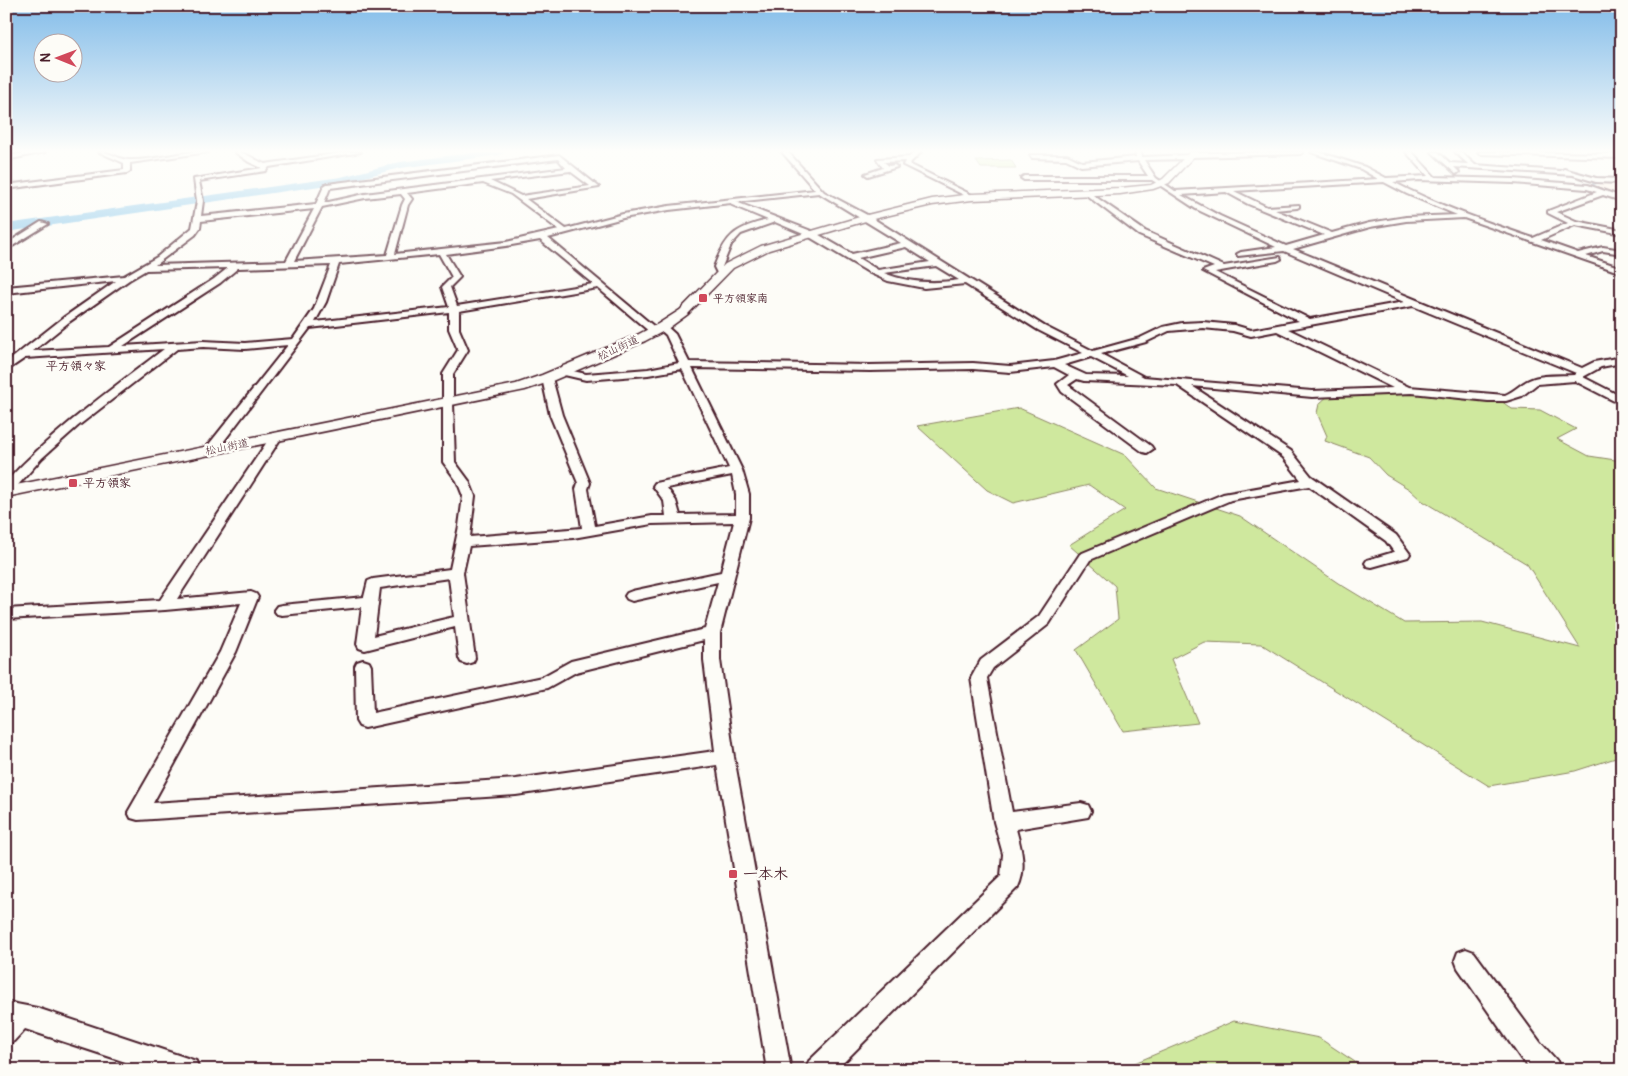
<svg xmlns="http://www.w3.org/2000/svg" width="1628" height="1076" viewBox="0 0 1628 1076" font-family="Pangolin,'Klee One',sans-serif">
  <style>
    .built { fill: #fdede1 }
    .green { fill: #cfe89e; stroke: #8c8464 }
    .lines { fill: none; stroke-linecap: round; stroke-linejoin: round }
    .stream { stroke: #70849e; stroke-width: 2 }
    .river { fill: #8ac7ea; fill-rule: evenodd }
    .minor-casing { stroke: #4a1f2b; stroke-width: 4 }
    .major-casing { stroke: #4a1f2b; stroke-width: 3 }
    .minor { fill: #fdfcf7; fill-rule: evenodd }
    .major { fill: #fdfcf7; fill-rule: evenodd }
    .poi-dot { fill: #d1495b; stroke: #fdfcf7; stroke-width: 2 }
    .labels { text-anchor: middle; dominant-baseline: central; stroke-width: 5; stroke-linejoin: round; paint-order: stroke }
    .far-poi-label { font-size: 11px; font-weight: bold; fill: #4a1f2b; stroke: #fdfcf7; text-anchor: start }
    .far-street-label { font-size: 11px; fill: #4a1f2b; stroke: #fdfcf7 }
    .far-quarter-label { font-size: 12px; font-weight: bold; fill: #4a1f2b; stroke: #fdfcf7 }
    .poi-label { font-size: 12px; font-weight: bold; fill: #4a1f2b; stroke: #fdfcf7; text-anchor: start }
    .near-poi-label { font-size: 15px; font-weight: bold; fill: #4a1f2b; stroke: #fdfcf7; text-anchor: start }
  </style>
  <rect width="100%" height="100%" fill="#fdfcf7"/>
  <filter id="ink" filterUnits="userSpaceOnUse"><feTurbulence type="fractalNoise" baseFrequency=".02" numOctaves="2"/><feDisplacementMap in="SourceGraphic" scale="10" xChannelSelector="R" yChannelSelector="G"/><feConvolveMatrix kernelMatrix="1 2 1 2 8 2 1 2 1" color-interpolation-filters="sRGB"/></filter>
  <g filter="url(#ink)">
    <!-- built -->
    <path class="built" d="M1604 182 1622 183V197L1598 188 1597 186Z"/>
    <!-- green -->
    <path class="green" d="M1011 160 1016 168H981L976 161Z
      M1403 391 1497 398 1512 409 1540 410 1576 429 1557 439 1589 456 1622 461V756L1575 771 1489 786 1261 644 1204 642 1171 659 1198 723 1123 731 1076 650 1118 619 1115 586 1069 545 1125 510 1089 485 1013 503 987 490 917 426 1019 408 1125 455 1156 488 1240 516 1338 583 1404 623 1482 622 1580 648 1527 564 1421 500 1409 489 1386 475 1369 457 1325 441 1327 436 1317 413 1319 404 1330 394Z
      M1234 1021 1319 1038 1367 1070H1118Z"/>
    <g class="lines">
      <!-- stream -->
      <path class="stream" d="M1599 190 1595 189 1593 184 1604 181"/>
      <!-- river -->
      <path class="river" d="M478 152H505L500 155 400 168 341 183 6 232V224L341 177 400 162Z"/>
      <defs>
        <path id="minor" d="M33 152H45L6 160V156Z
          M99 152C110 151 119 160 129 160 155 161 182 150 208 152L130 163V171L127 173 6 189V185L124 170V163Z
          M235 152C245 151 256 161 265 164L348 152H361L269 167 266 171 199 181 203 201 201 216 316 204 324 186 327 184 559 155 599 187 526 199 566 229 623 214 669 206 815 190 782 152H788L824 192 869 216 1044 326 1093 351 1140 338 1163 327 1182 323 1203 322 1234 325 1251 330 1299 321 1203 271 1214 267 1139 235 1085 194V192L1087 191 1145 231 1224 266 1280 257 1281 259 1277 261 1215 272 1310 319 1404 302 1284 251 1238 256 1237 254 1241 252 1276 247 1196 209 1152 180H1024L1021 178 1024 176H1148L1138 161 1081 166 1066 159 1032 158 1030 155H1067L1082 162 1136 157 1135 152H1141L1142 157 1187 155 1190 153 1303 152 1300 154 1191 157 1188 159 1144 160 1156 178 1175 191 1378 179 1361 169 1311 152H1319L1365 167 1386 178 1428 176 1406 152H1412L1435 177 1513 179 1588 185 1622 197V201L1603 195 1556 212 1576 221 1622 230V234L1575 225 1541 240 1578 253 1603 247 1622 250V254L1603 251 1586 256 1622 268V273L1464 218 1406 221 1370 227 1293 249 1582 368 1594 362 1622 357V363L1601 367 1583 377 1622 397V405L1575 381 1537 384 1522 396 1506 401H1488L1412 393 1312 397 1192 386 1291 451 1311 476 1396 535 1410 554 1408 557 1372 567 1367 566 1365 563 1367 560 1394 552 1386 541 1309 486 1231 500 1090 560 1049 624 993 668 987 678 1012 812 1081 803 1088 805 1091 811 1088 817 1016 829C1021 848 1027 868 1018 887L836 1070H806L809 1061 1001 876 1003 854 994 822 971 678 981 660 1039 616 1080 554 1223 494 1301 480 1283 457 1177 385 1084 381 1077 379 1068 385 1151 446 1153 449 1147 453 1143 452 1062 392 1057 384 1069 375 1054 367 1010 372 973 369 870 371 692 368 742 470 749 494V518L720 633V660L734 757 791 1070H767L717 765 516 795 138 820 131 818 128 812 220 652 241 603 165 610 6 619V609L160 600 271 436 275 434 281 438 177 599 251 592 256 594 258 597 236 652 153 803 516 779 715 751 704 660V640L576 672 547 688 365 728 359 726 356 721 355 666 357 662 363 660 369 662 371 666 373 713 542 677 571 661 705 629 718 582 632 601 627 599 625 596 627 593 632 591 721 572 734 522 652 524 573 538 469 546 463 573 475 658 473 662 467 664 461 662 459 658 455 627 365 650 359 648 357 644 362 607 282 615 277 614 274 610 277 606 282 605 364 597 368 581 373 579 450 569 459 526 463 496 457 481 443 462V374L458 350 449 329V312L310 328 214 454 210 455 204 451 206 448 288 345 245 349 203 347 177 349 78 426 42 458 11 493 6 494V482C53 431 109 391 164 349L25 358 6 371V363L63 318 116 281 6 293V287L124 276 157 257 192 228 197 201 194 179 262 168 249 162ZM558 159 566 168 365 194 324 203 330 188ZM570 171 590 186 521 196 490 181ZM1419 180 1513 183 1587 189 1597 192 1548 211V213L1568 223 1533 238C1486 222 1437 205 1393 182ZM1384 182 1407 194 1457 215 1406 217 1369 223 1332 233 1275 210 1297 208 1299 207V205L1267 207 1234 191ZM483 183 511 194 559 230 506 242 395 254 408 205 412 199 407 193ZM1226 192 1248 204 1324 235 1286 246 1220 216 1181 195ZM819 193 901 243 852 254 814 232 736 202ZM401 194 405 199 402 205 387 255 294 261 322 207 365 198ZM731 203 732 205 768 220C735 228 726 235 714 267L718 275 725 273 722 267 731 245 741 234 775 222 808 236 870 273 888 281 924 288 965 284 1038 330 1083 353 1054 361 1010 366 973 363 870 365 689 362 675 334 665 325H659L657 327 666 335 679 363 648 369 586 374 564 369 559 372 560 374 586 380 648 375 682 369 729 468 655 483 653 486 664 501 666 516H652L595 526 588 489 590 483 562 415 552 378 547 375 543 376 542 378 550 415 578 483 576 489 582 528 470 537 475 496 469 481 455 462 453 403V374L468 350 459 329V311L598 288 651 333H657V329L548 238 623 218 669 210ZM314 209 286 261 155 265 195 235 200 228 201 221ZM540 240 593 284 457 306 450 287 460 277 446 254 506 246ZM906 247 930 262 878 270 858 258ZM439 254 452 277 442 287 449 307 315 322 326 302 339 264ZM331 265 314 309 293 339 245 343 203 341 123 346 220 283 238 268ZM936 266 959 280C933 284 909 283 884 273ZM228 268 214 279 109 347 33 351 69 322 129 280 146 270ZM1413 306 1576 373 1574 375C1560 376 1542 374 1529 380 1520 384 1515 391 1505 395L1409 387 1288 329ZM1203 328 1233 331 1251 336 1277 331 1393 388 1312 391 1144 377 1101 354 1146 342 1169 331ZM1091 357 1128 376 1086 375 1064 365ZM732 475 736 494V514L680 515 676 501 667 488ZM449 578 454 617 374 636 380 588Z
          M915 152H921L909 164 974 196V198H970L903 165 905 161 884 162 889 166 894 165 897 167 868 176 865 174 883 168 877 159 909 157Z
          M1432 152H1438L1450 163 1468 164 1455 152H1461L1475 165 1561 171 1564 169 1596 178 1622 179V183L1596 182 1573 175 1454 167 1459 172 1456 174Z
          M1478 152 1622 154V158L1481 154Z
          M41 222 48 224 6 250V244Z
          M1466 949 1474 952 1540 1042 1557 1061 1560 1070H1531L1522 1060 1458 968 1455 960 1458 952Z
          M6 1002 37 1008 196 1061 199 1070H150L25 1029 14 1041 6 1045Z"/>
        <path id="major" d="M1190 152H1198L1169 183 1153 189 1120 194 972 200 932 205 869 220 769 250 733 268 688 314 666 330 645 341 552 381 525 390 6 497V487L516 384 542 375 637 335 658 324 680 310 725 264 761 246 863 216 932 199 972 194 1120 188 1151 185 1163 179Z"/>
      </defs>
      <!-- minor casing -->
      <use href="#minor" class="minor-casing"/>
      <!-- major casing -->
      <use href="#major" class="major-casing"/>
      <!-- minor -->
      <use href="#minor" class="minor"/>
      <!-- major -->
      <use href="#major" class="major"/>
    </g>
  </g>
  <!-- sky -->
  <linearGradient id="sky" x2="0" y2="1"><stop stop-color="#82bce9"/><stop offset="0.5" stop-color="#fefefb"/><stop offset="1" stop-color="#fefefb" stop-opacity="0"/></linearGradient>
  <rect width="1628" height="302" fill="url(#sky)"/>
  <!-- markers -->
  <g class="poi-dot">
    <rect x="698" y="293" width="10" height="10" rx="2.5"/>
    <rect x="68" y="478" width="10" height="10" rx="2.5"/>
    <rect x="728" y="869" width="10" height="10" rx="2.5"/>
  </g>
  <g class="labels">
    <!-- far-poi labels -->
    <g class="far-poi-label">
      <text x="713" y="298">平方領家南</text>
    </g>
    <!-- far-street labels -->
    <g class="far-street-label">
      <text transform="translate(618 348) rotate(-25)">松山街道</text>
      <text transform="translate(227 447) rotate(-11)">松山街道</text>
    </g>
    <!-- far-quarter labels -->
    <g class="far-quarter-label">
      <text x="76" y="366">平方領々家</text>
    </g>
    <!-- poi labels -->
    <g class="poi-label">
      <text x="83" y="483">平方領家</text>
    </g>
    <!-- near-poi labels -->
    <g class="near-poi-label">
      <text x="743" y="874">一本木</text>
    </g>
  </g>
  <!-- margin -->
  <rect width="1628" height="1076" fill="none" stroke="#fdfcf7" stroke-width="25"/>
  <rect x="12" y="12" width="1603" height="1051" fill="none" stroke="#4a1f2b" stroke-width="2" filter="url(#ink)"/>
  <!-- north arrow -->
  <g transform="translate(58 58) rotate(271)"><circle r="24" fill="#fdfcf7" stroke="#b5a4a5"/>
  <path d="M0-4L9 19L0 12L-9 19Z" fill="#d1495b"/>
  <text y="-8" font-size="14" font-weight="bold" text-anchor="middle" fill="#4a1f2b">N</text>
  </g>
</svg>
